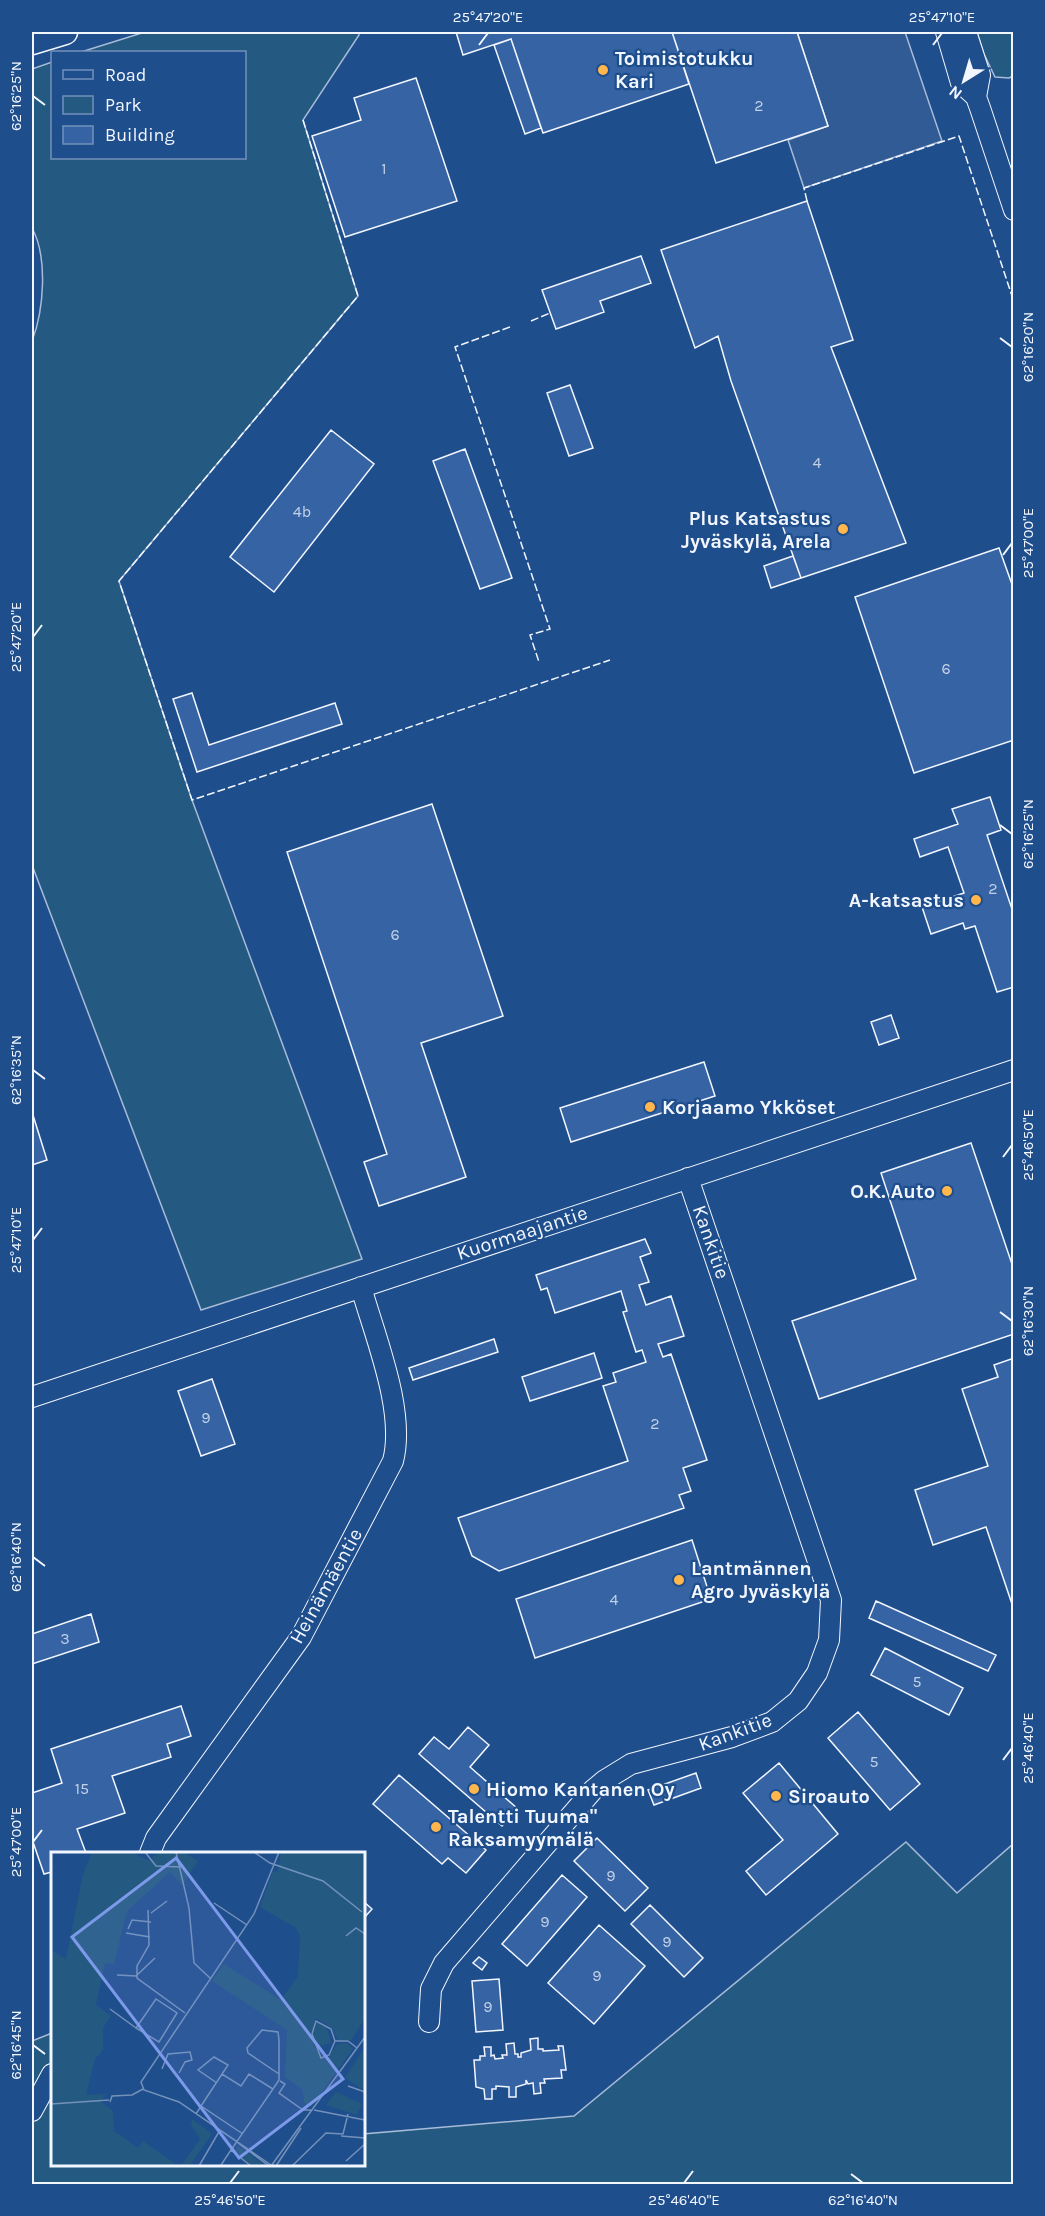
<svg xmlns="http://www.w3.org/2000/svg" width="1045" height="2216" viewBox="0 0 1045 2216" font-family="Karla,sans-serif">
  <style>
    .green { fill: #245a82; stroke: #a8bbd7; stroke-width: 1.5 }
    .parking { fill: #305b95; stroke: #a8bbd7; stroke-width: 1.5 }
    .building { fill: #3563a3; stroke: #f2f6ff; stroke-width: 1.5 }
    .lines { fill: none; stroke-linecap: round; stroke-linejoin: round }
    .minor-casing { stroke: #f2f6ff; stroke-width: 22 }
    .major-casing { stroke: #f2f6ff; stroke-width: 27 }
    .minor { stroke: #1f4e8c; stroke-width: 20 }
    .major { stroke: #1f4e8c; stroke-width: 24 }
    .fence { stroke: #f2f6ff; stroke-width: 1.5; stroke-dasharray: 8 3; stroke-linecap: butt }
    .ticks { fill: none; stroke: #f2f6ff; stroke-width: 2 }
    .poi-dot { fill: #ffb74d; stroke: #1f4e8c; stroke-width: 2 }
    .labels { text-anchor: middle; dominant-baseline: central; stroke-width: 4.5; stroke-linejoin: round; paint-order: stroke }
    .number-label { font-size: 16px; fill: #c3d1e8 }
    .poi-label { font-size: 20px; font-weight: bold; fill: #f2f6ff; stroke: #1f4e8c; text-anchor: start }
    .street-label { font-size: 20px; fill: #f2f6ff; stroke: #1f4e8c }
    .inset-road { fill: none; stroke: #7391ba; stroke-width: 1.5 }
    .view { fill: #7d9aea; fill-opacity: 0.15; stroke: #7d9aea; stroke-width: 3 }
    .inset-edge { fill: none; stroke: #f2f6ff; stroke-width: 3 }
    .neatline { fill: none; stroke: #f2f6ff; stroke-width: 2 }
    .ticks-label { font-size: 15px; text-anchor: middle; fill: #f2f6ff }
  </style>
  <rect width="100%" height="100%" fill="#1f4e8c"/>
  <!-- green -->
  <path class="green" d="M145 32H359V35L303 120 358 296 119 581 192 800 362 1259 201 1310 32 865V341C44 310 48 257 32 228V69L52 62V158H244V52H81Z
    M977 32H1013V76L1009 78 995 77 984 54Z
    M906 1842 957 1893 1013 1844V2184H32V2041L52 2033V2164H363V2134L574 2116Z"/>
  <!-- parking -->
  <path class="parking" d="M797 32H905L942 141 804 188 788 140 828 126Z"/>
  <!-- building -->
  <path class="building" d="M456 32H672L689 84 543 133 511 39 463 55Z
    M672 32H797L828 126 716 163Z
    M511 39 541 128 525 134 494 45Z
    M416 78 457 201 345 237 312 136 361 120 354 98Z
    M807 201 853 340 831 347 906 543 801 578 731 381 718 336 695 348 661 250Z
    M641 256 651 283 600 301 604 312 556 329 542 290Z
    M570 385 593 448 569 456 547 393Z
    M331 430 374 464 274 592 230 557Z
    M465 449 512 578 480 589 433 461Z
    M999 548 1014 590V740L914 773 855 597Z
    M793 556 801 578 771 588 764 566Z
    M192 693 209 745 335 703 342 724 197 772 173 699Z
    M990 797 1001 830 987 835 1014 915V987L997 992 975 926 965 929 963 923 931 934 922 907 964 893 948 847 920 857 914 839 958 824 952 809Z
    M432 804 503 1016 421 1043 466 1177 379 1206 364 1162 387 1154 287 852Z
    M891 1015 899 1038 879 1045 871 1022Z
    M704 1062 715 1096 571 1142 560 1108Z
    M32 1112 47 1160 32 1165Z
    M971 1143 1014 1270V1334L819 1399 792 1321 916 1279 881 1173Z
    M645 1239 651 1253 640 1257 649 1282 639 1285 646 1305 671 1296 684 1336 658 1344 663 1357 671 1354 707 1460 683 1468 691 1491 679 1495 684 1508 499 1571 472 1556 458 1518 628 1461 603 1386 616 1382 613 1373 646 1362 642 1350 636 1352 623 1312 627 1311 621 1291 555 1313 547 1288 541 1290 536 1275Z
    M494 1339 498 1352 413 1380 409 1368Z
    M594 1353 602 1378 530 1401 522 1377Z
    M1014 1358V1610L986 1527 933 1545 915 1490 988 1466 962 1389 998 1377 994 1365Z
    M212 1379 235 1444 201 1456 178 1391Z
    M692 1540 711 1599 535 1658 516 1599Z
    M876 1601 996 1655 988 1671 869 1618Z
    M91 1614 99 1642 32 1664V1634Z
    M885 1648 963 1688 949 1715 871 1675Z
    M181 1706 191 1736 167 1744 171 1757 112 1776 125 1813 77 1829 86 1853H52V1872L44 1874 32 1839V1793L62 1783 51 1749Z
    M858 1712 920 1784 890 1810 828 1738Z
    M468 1727 489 1745 470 1767 518 1809 502 1826 419 1754 434 1737 449 1749Z
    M779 1763 838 1834 766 1895 746 1871 783 1840 743 1793Z
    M696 1773 701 1788 654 1805 648 1790Z
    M399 1775 486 1850 466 1873 448 1858 442 1864 373 1804Z
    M597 1838 648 1888 625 1911 574 1861Z
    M562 1875 587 1897 527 1966 502 1944Z
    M363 1901 372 1909 363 1919Z
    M650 1905 703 1958 684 1977 631 1924Z
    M599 1925 645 1966 594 2024 548 1983Z
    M479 1957 487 1963 482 1970 473 1963Z
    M499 1979 503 2030 476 2032 472 1981Z
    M538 2038V2049H543V2051L559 2050 558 2046H563L566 2070H561L562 2078 544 2079 545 2083H540L541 2093 534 2094 533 2083 528 2084 526 2080V2084L516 2087V2097H509V2087L496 2086V2089H492V2099H485L484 2089 476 2087 474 2060H480V2056H485L484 2047H491V2056L494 2055 495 2059 503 2058 502 2055H507L506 2044 514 2043 515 2054H518V2057H521V2053L531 2050 530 2039Z"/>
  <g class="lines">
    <defs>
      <path id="minor" d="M946 32 961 83 976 97 980 108 1014 210
        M966 32 980 75 976 97
        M32 1397 1014 1070
        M150 1853 156 1838 301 1637 393 1461C406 1411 375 1337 361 1287
        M429 2022 431 1989 444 1963 593 1790 605 1780 631 1764 732 1737 772 1722 798 1701 817 1673 829 1640 831 1600 688 1178
        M32 2111 52 2074"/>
      <path id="major" d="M32 42 65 32"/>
    </defs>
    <!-- minor casing -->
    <use href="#minor" class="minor-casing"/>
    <!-- major casing -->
    <use href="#major" class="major-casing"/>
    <!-- minor -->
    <use href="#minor" class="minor"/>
    <!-- major -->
    <use href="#major" class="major"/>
    <!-- fence -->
    <path class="fence" d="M303 120 358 296 119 581 192 800 610 660
      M807 201 804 188 959 136 1014 302
      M531 321 550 313
      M510 327 455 347 550 629 530 635 539 662"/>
  </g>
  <!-- ticks -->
  <path class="ticks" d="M479 45 488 33M933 45 942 33M33 96 45 105M1000 338 1012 347M1003 555 1012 543M33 637 42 625M1000 825 1012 834M33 1070 45 1079M1003 1157 1012 1145M33 1240 42 1228M1000 1312 1012 1321M33 1557 45 1566M1003 1760 1012 1748M33 1842 42 1830M33 2045 45 2054M851 2174 863 2183M230 2183 239 2171M684 2183 693 2171"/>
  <!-- markers -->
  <g class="poi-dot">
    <circle cx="603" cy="70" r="6"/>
    <circle cx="843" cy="529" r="6"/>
    <circle cx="976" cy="900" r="6"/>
    <circle cx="650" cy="1107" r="6"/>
    <circle cx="947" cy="1191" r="6"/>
    <circle cx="679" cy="1580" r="6"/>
    <circle cx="474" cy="1789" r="6"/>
    <circle cx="776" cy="1796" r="6"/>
    <circle cx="436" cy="1827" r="6"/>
  </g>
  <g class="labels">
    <!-- number labels -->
    <g class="number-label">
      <text x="759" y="105">2</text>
      <text x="384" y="168">1</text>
      <text x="817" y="462">4</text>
      <text x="302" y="511">4b</text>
      <text x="946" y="668">6</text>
      <text x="993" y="888">2</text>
      <text x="395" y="934">6</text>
      <text x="206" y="1417">9</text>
      <text x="655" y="1423">2</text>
      <text x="614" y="1599">4</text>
      <text x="65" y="1638">3</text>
      <text x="917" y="1681">5</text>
      <text x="874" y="1761">5</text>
      <text x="82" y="1788">15</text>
      <text x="611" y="1875">9</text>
      <text x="545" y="1921">9</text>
      <text x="667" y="1941">9</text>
      <text x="597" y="1975">9</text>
      <text x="488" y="2006">9</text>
    </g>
    <!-- poi labels -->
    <g class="poi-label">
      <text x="615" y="58">Toimistotukku<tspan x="615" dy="23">Kari</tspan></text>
      <text x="831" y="518" text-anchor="end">Plus Katsastus<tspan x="831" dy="23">Jyväskylä, Arela</tspan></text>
      <text x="964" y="900" text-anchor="end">A-katsastus</text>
      <text x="662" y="1107">Korjaamo Ykköset</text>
      <text x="935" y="1191" text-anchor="end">O.K. Auto</text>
      <text x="691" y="1568">Lantmännen<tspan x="691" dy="23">Agro Jyväskylä</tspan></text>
      <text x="486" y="1789">Hiomo Kantanen Oy</text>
      <text x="788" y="1796">Siroauto</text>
      <text x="448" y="1816">Talentti Tuuma"<tspan x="448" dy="23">Raksamyymälä</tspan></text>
    </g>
    <!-- street labels -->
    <g class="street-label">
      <text transform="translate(522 1233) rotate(-18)">Kuormaajantie</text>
      <text transform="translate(711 1242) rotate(71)">Kankitie</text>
      <text transform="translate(326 1586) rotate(-61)">Heinämäentie</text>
      <text transform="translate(735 1732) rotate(-20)">Kankitie</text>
    </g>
  </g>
  <!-- overview -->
  <g transform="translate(51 1852)">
    <rect width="314" height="314" fill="#1f4e8c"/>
    <path d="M41 0H80L98 9 107 0H139L137 3 147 9 131 33 119 20 76 59 63 112 54 111 45 153 60 164 52 176V198L44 207 35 243 56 242 49 249 62 259 63 279 87 296 92 289 126 313H0V98L15 107 32 22ZM230 0H313V168L300 188 287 189 281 176 265 166 263 170 262 191 270 206H277L286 192 296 191 302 197 260 255 253 251 252 238 234 225 236 178 161 129 173 112 230 148 247 124 249 84 245 76 209 55 222 19 227 20ZM266 170 276 176 280 191 265 195 262 183ZM313 196V238L294 226ZM285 240 311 252 306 263 275 253ZM141 267 161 282 139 313H131L149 287 140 273ZM187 294 212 312V313H201L184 301Z" fill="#245a82"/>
    <path class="inset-road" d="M94 0 105 14 130 15M125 0 138 56 143 111 159 126M203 0 219 11 272 29 311 60M163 51 196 73M97 58 98 93 86 114V126L134 161M100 61 116 49M77 77 81 68 100 70M75 81 99 85M295 84 305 76 314 82M66 123 85 124 104 106M105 147 126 161 108 190 85 176ZM59 157 85 176M284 189 278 203 270 206 261 182 265 169 280 177 284 189H297L306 196M111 217 117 202 139 200 141 208 134 210 128 221M229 229 234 232 228 241 252 258H261M166 231 147 218 163 205 177 213 171 222M297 234 314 240M222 237 228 228V188L227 180 211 178 196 196 197 201 228 222M59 250 61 244 81 243 92 237M0 252 58 248M150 254 171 222 190 234 198 222 222 237 180 298 200 314M263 258 314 268M145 262 150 254 192 282M290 284 314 286M187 291 218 314M295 309 314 292M170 313 180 298M220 313 128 250 93 238 90 230 203 62 228 0M148 314 169 278M220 314 314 185M225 314 250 276M241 314 275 281 292 282 297 262"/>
    <path class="view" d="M125 6 292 227 188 306 21 85Z"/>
    <rect width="314" height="314" class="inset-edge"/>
  </g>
  <!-- border -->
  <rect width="1045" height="2216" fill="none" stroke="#1f4e8c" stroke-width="66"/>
  <!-- legend -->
  <rect x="51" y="51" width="195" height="108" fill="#1f4e8c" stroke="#7391ba" stroke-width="1.5"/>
  <rect x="63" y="70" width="30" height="9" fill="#1f4e8c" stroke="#7391ba" stroke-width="1.5"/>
  <text x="105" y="81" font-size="18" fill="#f2f6ff">Road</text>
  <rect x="63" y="96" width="30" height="18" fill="#245a82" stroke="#7391ba" stroke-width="1.5"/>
  <text x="105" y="111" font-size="18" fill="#f2f6ff">Park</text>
  <rect x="63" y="126" width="30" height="18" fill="#3563a3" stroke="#7391ba" stroke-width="1.5"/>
  <text x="105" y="141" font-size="18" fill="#f2f6ff">Building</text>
  <!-- north arrow -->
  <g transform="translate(964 81) rotate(217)" stroke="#1f4e8c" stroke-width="4.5" paint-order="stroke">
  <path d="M0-4.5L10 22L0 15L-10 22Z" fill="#f2f6ff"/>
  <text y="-9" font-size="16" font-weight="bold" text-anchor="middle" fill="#f2f6ff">N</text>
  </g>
  <rect x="33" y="33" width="979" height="2150" class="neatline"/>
  <g class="ticks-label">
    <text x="488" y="22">25°47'20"E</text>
    <text x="942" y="22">25°47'10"E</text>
    <text transform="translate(16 96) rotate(-90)" y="5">62°16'25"N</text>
    <text transform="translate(1028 347) rotate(-90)" y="5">62°16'20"N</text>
    <text transform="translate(1028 543) rotate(-90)" y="5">25°47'00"E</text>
    <text transform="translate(16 637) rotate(-90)" y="5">25°47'20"E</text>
    <text transform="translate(1028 834) rotate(-90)" y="5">62°16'25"N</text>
    <text transform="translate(16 1070) rotate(-90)" y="5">62°16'35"N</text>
    <text transform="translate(1028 1145) rotate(-90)" y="5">25°46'50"E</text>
    <text transform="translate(16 1240) rotate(-90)" y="5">25°47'10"E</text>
    <text transform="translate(1028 1321) rotate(-90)" y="5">62°16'30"N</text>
    <text transform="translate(16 1557) rotate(-90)" y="5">62°16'40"N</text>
    <text transform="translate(1028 1748) rotate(-90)" y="5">25°46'40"E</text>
    <text transform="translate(16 1842) rotate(-90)" y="5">25°47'00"E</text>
    <text transform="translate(16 2045) rotate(-90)" y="5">62°16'45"N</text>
    <text x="230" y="2205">25°46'50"E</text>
    <text x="684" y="2205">25°46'40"E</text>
    <text x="863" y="2205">62°16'40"N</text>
  </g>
</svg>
